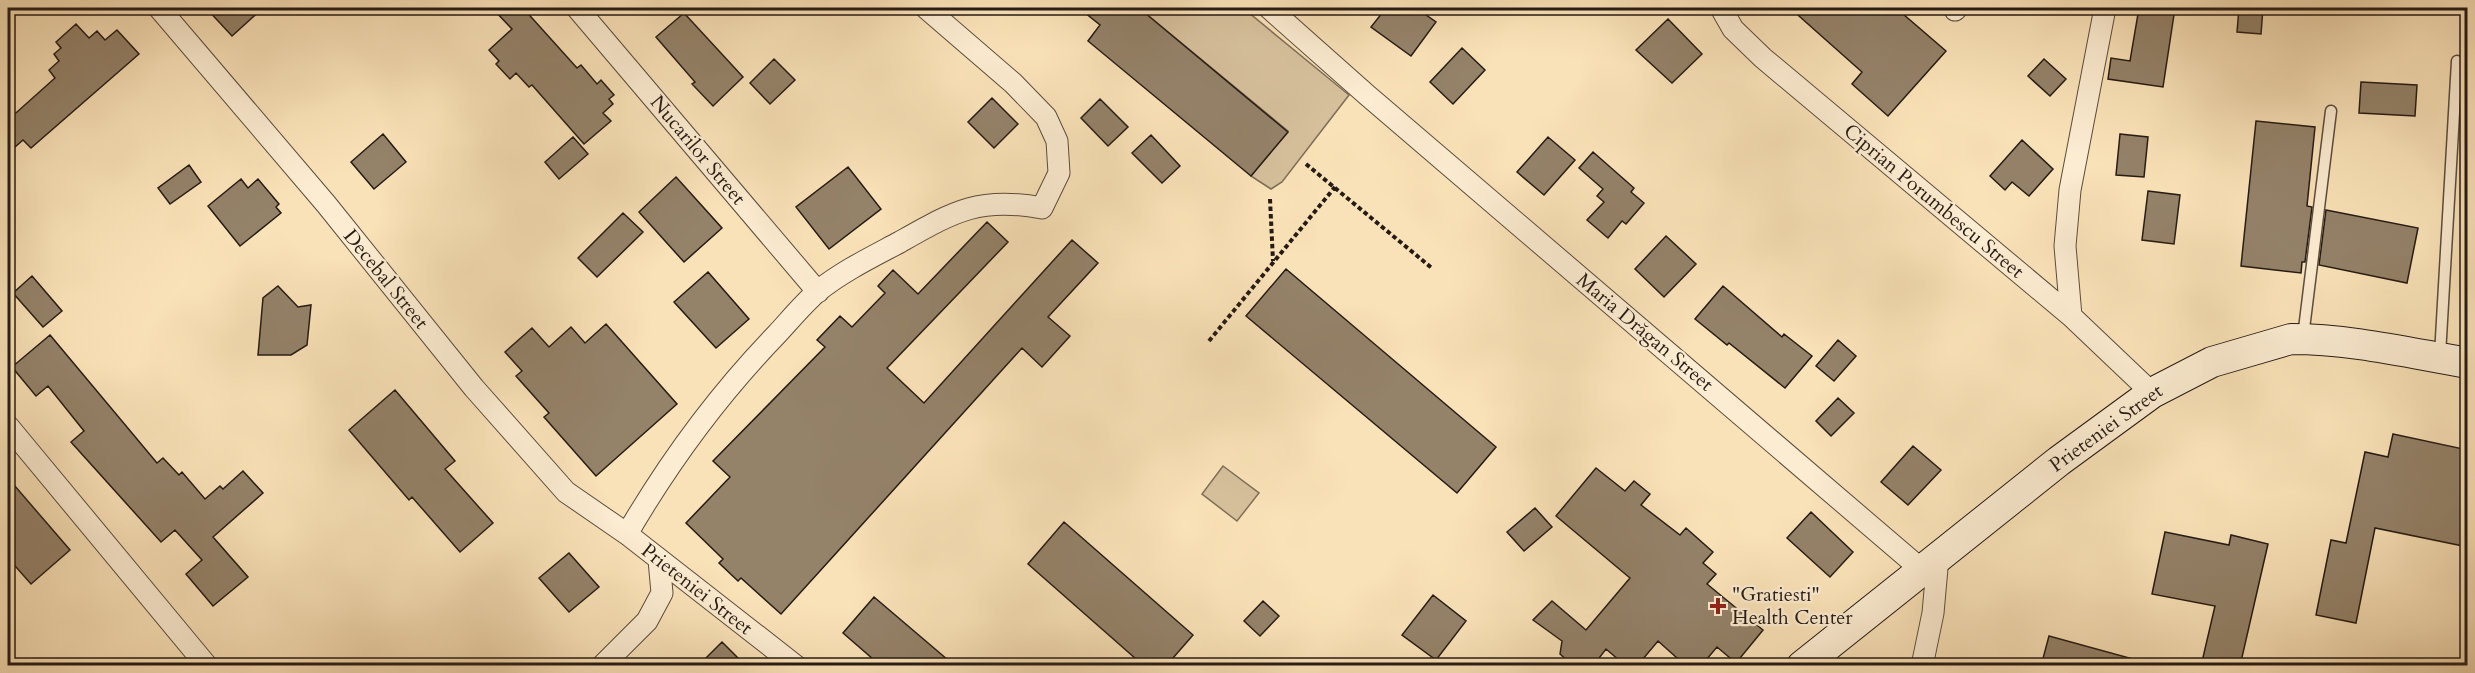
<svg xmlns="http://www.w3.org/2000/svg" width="2475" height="673" viewBox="0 0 2475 673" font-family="Cardo,serif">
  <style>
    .green { fill: #d6c09c; stroke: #7e6e58; stroke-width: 1.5 }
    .building { fill: #948269; stroke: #251b14; stroke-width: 1.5 }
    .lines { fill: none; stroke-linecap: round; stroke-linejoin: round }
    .lane-casing { stroke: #5a4d3d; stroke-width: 13 }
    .street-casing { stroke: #5a4d3d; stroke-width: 23 }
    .secondary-casing { stroke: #251b14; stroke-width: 32 }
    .path { stroke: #251b14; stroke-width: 4; stroke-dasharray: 4.5 3; stroke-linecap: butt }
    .lane { stroke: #fcecd1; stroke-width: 10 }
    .street { stroke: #fcecd1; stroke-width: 21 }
    .secondary { stroke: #fcecd1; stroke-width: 30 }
    .poi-dot { fill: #8f2418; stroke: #fcecd1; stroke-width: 2 }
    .labels { text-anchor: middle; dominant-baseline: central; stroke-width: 4.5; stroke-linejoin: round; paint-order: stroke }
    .street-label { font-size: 20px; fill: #251b14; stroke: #fcecd1 }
    .poi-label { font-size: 20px; fill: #251b14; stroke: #fcecd1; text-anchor: start }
  </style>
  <rect width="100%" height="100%" fill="#fae2b8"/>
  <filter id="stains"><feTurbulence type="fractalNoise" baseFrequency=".00333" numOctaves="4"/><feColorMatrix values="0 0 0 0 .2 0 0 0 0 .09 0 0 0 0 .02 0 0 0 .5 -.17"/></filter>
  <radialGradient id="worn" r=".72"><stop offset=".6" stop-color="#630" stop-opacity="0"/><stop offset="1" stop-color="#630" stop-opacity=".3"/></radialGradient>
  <!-- green -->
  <path class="green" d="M1139 8H1243L1349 95 1282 182 1271 189 1251 176 1288 131Z
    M1223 466 1259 493 1237 521 1202 494Z"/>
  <!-- building -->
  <path class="building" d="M206 8H263L232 36Z
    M492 8H523L577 68 581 65 597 84 601 80 614 95 609 99 613 104 603 113 611 121 584 144 532 85 529 87 516 73 510 79 496 64 499 61 489 50 512 29Z
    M1079 8H1139L1288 132 1251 176 1088 41 1100 25Z
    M1386 8H1416L1436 22 1411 56 1371 27Z
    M1790 8H1896L1946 51 1888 116 1852 84 1862 72Z
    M2139 8H2175L2163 87 2108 79 2111 58 2130 61Z
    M2239 8H2263L2261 34 2237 32Z
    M684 13 743 77 713 106 692 84 695 82 656 37Z
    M1668 19 1702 54 1672 83 1636 50Z
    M76 24 89 38 97 31 105 40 117 30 139 54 31 148 23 140 8 153V120L55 78 49 70 59 61 54 54 61 48 56 42Z
    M1462 48 1485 70 1453 104 1430 82Z
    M774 59 795 80 770 104 750 83Z
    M2044 59 2066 79 2050 96 2028 76Z
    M2361 82 2417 85 2415 116 2359 113Z
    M992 98 1018 124 994 148 968 122Z
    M1100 99 1128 127 1108 146 1081 118Z
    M2256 121 2315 127 2307 206 2312 207 2305 262H2302L2301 273 2241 266Z
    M383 134 406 162 374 189 351 162Z
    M2120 134 2148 137 2144 177 2116 175Z
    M1151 135 1180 166 1162 183 1132 153Z
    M573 137 588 154 559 179 545 162Z
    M1548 137 1575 160 1544 195 1517 172Z
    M2022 140 2053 169 2029 196 2012 182 2005 190 1990 176Z
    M1593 152 1634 188 1631 192 1644 203 1626 224 1622 221 1608 238 1587 220 1604 202 1597 196 1603 189 1579 168Z
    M189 165 201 182 170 204 158 188Z
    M848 167 881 209 829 249 796 207Z
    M676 177 722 228 684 262 639 212Z
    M241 179 248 188 258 179 279 204 276 207 281 213 240 246 208 206Z
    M2148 191 2180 195 2174 244 2142 240Z
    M2326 210 2418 228 2407 283 2319 265Z
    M623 213 643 232 597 277 578 258Z
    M987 222 1008 242 887 368 924 403 1072 240 1098 263 1048 317 1070 336 1042 367 1022 348 781 614 741 578 738 581 719 563 723 559 686 523 730 477 713 461 825 347 817 340 840 316 852 327 885 293 878 286 893 270 918 294Z
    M1666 236 1696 264 1664 297 1635 269Z
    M1286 269 1496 447 1457 493 1246 316Z
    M708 272 749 319 716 348 674 302Z
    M32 276 62 311 43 327 13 293Z
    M278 286 298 307 311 305 307 345 291 355H258L263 298Z
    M1723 286 1782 337 1784 334 1812 356 1785 388 1729 343 1727 345 1695 319Z
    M606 324 677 404 596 476 544 417 549 413 516 376 522 371 505 352 532 328 549 347 571 327 585 343Z
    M50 335 157 463 163 458 179 475 182 472 205 499 220 486 223 489 243 471 263 493 213 537 248 577 213 606 186 574 202 560 175 530 161 542 71 442 84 431 48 386 36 396 12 367Z
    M1838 340 1856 356 1834 381 1816 366Z
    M395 390 455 461 445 469 493 523 460 552 412 497 409 500 349 430Z
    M1838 398 1854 413 1831 436 1816 421Z
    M2393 434 2468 450V547L2375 528 2356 623 2316 615 2331 540 2346 543 2365 452 2388 457Z
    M1913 446 1941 470 1908 505 1881 482Z
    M1596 468 1625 491 1634 481 1650 494 1641 505 1680 535 1686 528 1713 552 1703 563 1716 574 1707 584 1763 630 1736 663 1717 647 1701 666H1686L1658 641 1637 666H1626L1606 649 1593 666H1573L1560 654 1562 641 1533 620 1552 601 1586 630 1630 578 1556 516Z
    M8 478 70 550 31 584 8 558Z
    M1535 508 1552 527 1524 551 1507 532Z
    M1811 512 1853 552 1830 577 1787 538Z
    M1064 522 1193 635 1166 666H1144L1028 564Z
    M2165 532 2229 545 2231 535 2268 544 2240 666H2201L2215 606 2152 594Z
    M569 553 599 587 569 612 539 578Z
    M1433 595 1466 621 1436 660 1402 635Z
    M874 597 955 666H881L843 633Z
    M1263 601 1279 616 1260 636 1244 621Z
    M2049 636 2133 659 2132 666H2041Z
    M722 642 746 666H698Z"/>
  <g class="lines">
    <defs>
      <path id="lane" d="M2303 337 2331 111
        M2440 355 2457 61"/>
      <path id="street" d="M159 8 326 204 474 388 566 492 627 534 796 666
        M577 8 818 292
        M1269 8 1367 95 1922 570
        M1721 8 1733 29 1763 58 2071 316 2152 393
        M1955 10 1957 8
        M2071 316 2065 246 2070 190 2105 8
        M8 426 207 666
        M627 534C670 460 717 396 777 334 790 320 803 304 818 291 843 271 872 257 900 242 953 212 979 196 1042 208L1059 173 1057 141 1046 117 1013 83 926 8
        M602 666 647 621 662 593 659 560
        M1922 666 1933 613 1938 557"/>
      <path id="secondary" d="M1802 666 2059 461 2152 393 2212 362 2291 339C2351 339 2409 353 2468 363"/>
    </defs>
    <!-- lane casing -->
    <use href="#lane" class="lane-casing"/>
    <!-- street casing -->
    <use href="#street" class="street-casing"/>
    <!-- secondary casing -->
    <use href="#secondary" class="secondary-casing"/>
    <!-- path -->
    <path class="path" d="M1306 164 1433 269
      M1270 199 1273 261
      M1209 341 1335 187"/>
    <!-- lane -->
    <use href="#lane" class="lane"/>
    <!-- street -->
    <use href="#street" class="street"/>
    <!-- secondary -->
    <use href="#secondary" class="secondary"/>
  </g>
  <!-- markers -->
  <path class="poi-dot" d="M1715 597h6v6h6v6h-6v6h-6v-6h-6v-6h6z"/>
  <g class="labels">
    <!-- street labels -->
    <g class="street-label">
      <text transform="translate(698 150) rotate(50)">Nucarilor Street</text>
      <text transform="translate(1934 201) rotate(40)">Ciprian Porumbescu Street</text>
      <text transform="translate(386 279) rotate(51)">Decebal Street</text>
      <text transform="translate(1645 332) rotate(40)">Maria Drăgan Street</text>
      <text transform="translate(2106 428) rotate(-36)">Prieteniei Street</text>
      <text transform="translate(697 589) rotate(38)">Prieteniei Street</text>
    </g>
    <!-- poi labels -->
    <g class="poi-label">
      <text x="1732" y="594">"Gratiesti"<tspan x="1732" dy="23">Health Center</tspan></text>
    </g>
  </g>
  <!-- margin -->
  <rect width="2475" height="673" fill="none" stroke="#fae2b8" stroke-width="30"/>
  <rect x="9" y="9" width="2457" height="655" fill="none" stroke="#251b14" stroke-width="3"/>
  <rect x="15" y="15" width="2445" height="643" fill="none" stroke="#251b14" stroke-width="1.5"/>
  <rect width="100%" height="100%" filter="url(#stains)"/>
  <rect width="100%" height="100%" fill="url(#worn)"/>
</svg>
